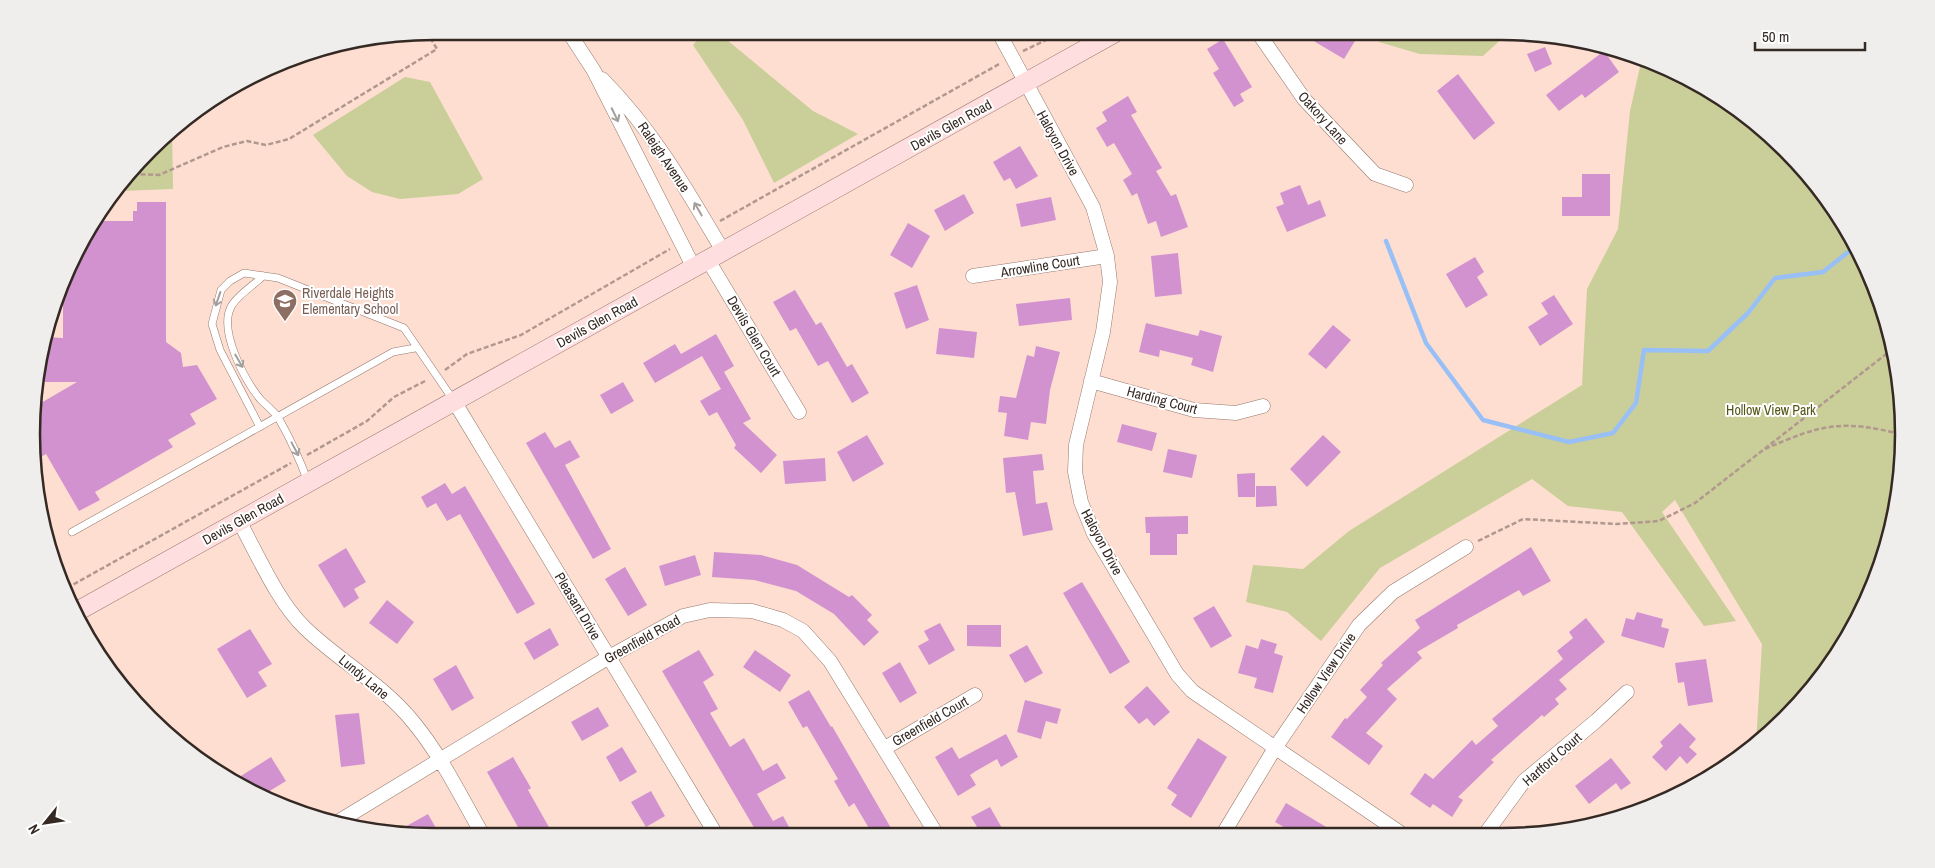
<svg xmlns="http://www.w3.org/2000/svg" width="1935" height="868" viewBox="0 0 1935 868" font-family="'Archivo Narrow',sans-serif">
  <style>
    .green { fill: #cace98 }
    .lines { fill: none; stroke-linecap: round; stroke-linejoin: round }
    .stream { stroke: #98c0f6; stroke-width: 4.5 }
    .building { fill: #d292d0 }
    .lane-casing { stroke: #95786c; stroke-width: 8 }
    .street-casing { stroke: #95786c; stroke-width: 15 }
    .secondary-casing { stroke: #95786c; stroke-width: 20 }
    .path { stroke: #b0988e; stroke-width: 2.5; stroke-dasharray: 5 2.5; stroke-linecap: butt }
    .lane { stroke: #fff; stroke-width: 7 }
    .street { stroke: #fff; stroke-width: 14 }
    .secondary { stroke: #ffdedf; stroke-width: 19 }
    .oneway { stroke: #a49f9c }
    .labels { text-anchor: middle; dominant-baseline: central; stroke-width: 4; stroke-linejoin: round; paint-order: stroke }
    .street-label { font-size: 14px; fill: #352924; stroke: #fff }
    .education-label { font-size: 14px; fill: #785e54; stroke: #fff; text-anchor: start }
    .park-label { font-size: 14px; fill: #545616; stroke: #fff }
    .rim { fill: none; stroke: #352924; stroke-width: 2.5 }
  </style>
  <rect width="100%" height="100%" fill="#feded1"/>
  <!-- green -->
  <path class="green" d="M704 31H721L727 40 813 111 858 134 774 183 743 120 693 45Z
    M1375 31H1501L1509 32 1483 56 1420 54 1379 42Z
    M1642 58C1683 70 1722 97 1755 124 1893 237 1935 420 1874 586 1868 600 1858 614 1851 627 1841 644 1832 662 1821 678 1806 699 1775 725 1756 744L1762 644 1675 500 1662 512 1736 621 1704 626 1622 512 1568 506 1532 479 1380 568 1321 641 1287 612 1246 602 1253 565 1303 569 1349 531 1582 385 1587 289 1618 229 1630 111Z
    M405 77 430 82 483 179 458 194 400 199 372 192 347 176 313 135Z
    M172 128 173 189 120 191 169 131Z"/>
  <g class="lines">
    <!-- stream -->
    <path class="stream" d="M1386 241 1426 343 1483 420 1569 442 1613 433 1636 403 1644 350 1708 351 1748 313 1775 278 1823 272 1852 249 1854 244"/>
  </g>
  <!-- building -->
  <path class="building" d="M1317 31H1361L1344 59 1312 40Z
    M1223 39 1252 87 1240 94 1244 101 1234 107 1213 73 1219 69 1207 49Z
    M1545 47 1552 64 1535 72 1527 54Z
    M1604 51 1619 72 1585 98 1582 94 1559 111 1546 95Z
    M1458 74 1495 123 1474 140 1437 91Z
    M1128 96 1137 112 1131 115 1162 168 1156 171 1171 196 1176 194 1188 227 1161 237 1156 221 1148 224 1137 193 1132 196 1123 180 1132 174 1114 143 1107 147 1096 128 1107 121 1102 112Z
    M1020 146 1038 176 1016 189 1010 178 1004 181 993 162Z
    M1582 174H1610V216H1562V197H1582Z
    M1300 185 1308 205 1320 200 1326 216 1287 232 1276 207 1284 204 1280 193Z
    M964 194 974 213 945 231 934 210Z
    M1051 197 1056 220 1021 227 1016 204Z
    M137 202H166V342L181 353 183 367 197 365 217 399 190 414 196 424 168 440 173 447 95 492 100 500 79 511 46 454 34 461 31 434 34 407 77 382H36L39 356 46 337 63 338V292L85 232 95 221H133V211H137Z
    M908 223 930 236 912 268 890 255Z
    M1178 253 1182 294 1155 297 1151 256Z
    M1475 257 1484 272 1477 277 1488 295 1466 308 1446 274Z
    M917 285 929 320 906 329 894 293Z
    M795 290 816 325 821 322 847 367 852 364 869 393 852 403 828 361 818 366 796 328 790 331 773 302Z
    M1554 295 1573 324 1540 346 1528 327 1548 314 1541 303Z
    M1070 298 1072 320 1019 326 1016 304Z
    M1146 323 1198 336 1200 330 1222 336 1213 372 1191 365 1193 358 1160 350 1159 357 1139 352Z
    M1333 325 1351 340 1326 369 1308 354Z
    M939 328 977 332 974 358 936 354Z
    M716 334 734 366 724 372 751 419 743 423 777 455 761 473 734 448 736 445 717 412 709 416 700 401 721 389 702 356 655 383 643 363 675 344 681 354Z
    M1036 346 1060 352 1050 390 1046 424 1031 422 1028 440 1004 436 1007 413 998 412 1000 396 1016 398 1027 355 1034 357Z
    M623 382 634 401 611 414 600 395Z
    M1122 424 1157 433 1152 451 1117 442Z
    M545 432 555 448 570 440 580 457 565 465 611 549 593 559 526 443Z
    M867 435 884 464 853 482 837 452Z
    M1323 435 1341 452 1307 487 1290 469Z
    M1168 449 1197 455 1192 478 1163 472Z
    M1042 454 1044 470 1033 471 1036 504 1047 502 1053 530 1023 536 1015 492 1006 493 1003 458Z
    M825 458 826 481 785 484 783 461Z
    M1255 473V497H1238L1237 474Z
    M445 483 452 494 465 486 535 604 517 614 460 514 447 521 436 503 427 508 421 497Z
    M1256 486H1276L1277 506 1256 507Z
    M1188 516V534H1177V555H1150V533H1146L1145 517Z
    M1531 547 1551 581 1523 596 1519 590 1457 625 1458 628 1417 652 1422 658 1387 689 1397 699 1366 733 1383 746 1369 765 1331 737 1345 718 1347 719 1367 697 1360 690 1383 665 1381 663 1420 628 1415 620Z
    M346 548 366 582 354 589 359 598 344 608 318 565Z
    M714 552 761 555 797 565 849 597 852 595 872 615 867 620 879 632 864 646 834 614 796 591 754 580 712 577Z
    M695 555 701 575 665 586 659 566Z
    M625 567 647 605 628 616 605 579Z
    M1082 582 1130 662 1110 674 1063 593Z
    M387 600 414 622 397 644 369 623Z
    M1214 606 1232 636 1211 648 1193 618Z
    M1637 612 1663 619 1661 627 1669 629 1664 648 1621 636 1626 618 1634 620Z
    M1586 618 1605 642 1559 680 1567 689 1555 699 1559 704 1544 717 1542 715 1491 760 1494 762 1458 797 1463 800 1452 817 1433 804 1430 808 1410 794 1425 773 1433 779 1472 740 1476 745 1498 726 1492 719 1563 659 1557 651 1573 638 1569 632Z
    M940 623 955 650 929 665 918 646 929 640 924 631Z
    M967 625H1001V647L967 646Z
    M550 628 559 645 534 660 524 643Z
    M250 629 272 664 258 672 267 686 247 698 217 649Z
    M1261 639 1277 644 1274 653 1283 656 1273 693 1254 688 1257 678 1238 673 1246 645 1258 649Z
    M1027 645 1043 673 1025 683 1009 655Z
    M699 650 714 675 703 682 718 709 710 713 730 747 744 738 763 771 777 763 786 778 757 794 773 821 783 816 794 836H759L662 671Z
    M755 650 791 675 780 692 743 667Z
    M1706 659 1713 702 1688 706 1684 682 1678 683 1675 663Z
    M900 662 917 693 900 703 882 673Z
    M456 665 474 698 452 711 433 679Z
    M1147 686 1170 712 1154 726 1147 718 1139 724 1124 707Z
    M809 690 831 727 832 726 895 835H873L854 803 849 807 834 781 838 779 807 726 803 728 788 702Z
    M1025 700 1061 709 1057 724 1046 721 1041 739 1017 732Z
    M598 707 609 726 582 741 571 722Z
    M359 713 365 764 341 767 335 715Z
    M1680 723 1696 739 1689 747 1697 754 1687 764 1680 756 1666 771 1652 757 1663 746 1660 742Z
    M1006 734 1018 757 1001 767 997 759 976 771 970 775 976 785 958 796 935 757 952 747 959 759Z
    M1198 738 1227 757 1191 818 1171 805 1177 795 1167 788Z
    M622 747 637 772 620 782 606 757Z
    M271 757 286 781 263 795 236 779Z
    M513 757 531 788 528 790 554 836H523L487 772Z
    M1611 758 1631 783 1621 790 1616 783 1589 804 1575 786Z
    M651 791 665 816 646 827 631 802Z
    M1286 803 1338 834H1296L1275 822Z
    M990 807 1006 835H982L971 817Z
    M428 814 441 837 394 833Z"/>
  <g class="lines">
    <defs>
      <path id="lane" d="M263 276C254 285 239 294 232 305 217 329 245 381 261 400 267 406 275 412 279 419 291 440 300 460 308 482
        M260 427 220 350 212 324 221 290 230 281 244 273 278 278 404 328 454 401
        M72 532 393 352 415 348"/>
      <path id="street" d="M568 31 594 71 694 268
        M998 31 1093 207 1107 256 1110 282 1103 332 1076 445 1075 472 1081 502 1094 534 1177 674 1192 691 1402 834
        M1257 31 1304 99 1375 174 1406 185
        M602 79C655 133 685 187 723 251
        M708 260 799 412
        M973 276 1107 256
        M1091 381 1194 410 1236 413 1263 406
        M454 401 717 836
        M239 521C258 555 277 601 305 628 339 661 384 685 414 723 442 757 462 799 484 837
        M885 748 975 695
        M336 823 609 657 683 616 710 610 752 611 783 620 803 631 830 661 937 835
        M1486 833 1524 781 1596 721 1627 692
        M1223 834 1275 748 1359 625 1393 592 1466 547"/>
      <path id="secondary" d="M76 612 1118 31"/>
    </defs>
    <!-- lane casing -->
    <use href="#lane" class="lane-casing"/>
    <!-- street casing -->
    <use href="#street" class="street-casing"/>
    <!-- secondary casing -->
    <use href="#secondary" class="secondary-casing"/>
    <!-- path -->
    <path class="path" d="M1023 51 1065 31
      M133 174 159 175 223 147 247 141 266 145 289 139 437 49 427 32
      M720 221 1001 63
      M445 370 467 354 521 335 670 249
      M1765 449C1822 424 1842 419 1904 435
      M307 455 367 421 394 397 427 380
      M1478 541 1523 519 1617 524 1659 521 1695 503 1894 348
      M67 588 291 463"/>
    <!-- lane -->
    <use href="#lane" class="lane"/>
    <!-- street -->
    <use href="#street" class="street"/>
    <!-- secondary -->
    <use href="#secondary" class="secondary"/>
  </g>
  <!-- one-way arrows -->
  <defs><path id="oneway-shaft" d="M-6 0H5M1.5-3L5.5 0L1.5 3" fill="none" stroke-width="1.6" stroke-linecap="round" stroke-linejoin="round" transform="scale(1.25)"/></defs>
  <g class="oneway">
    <use href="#oneway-shaft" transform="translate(615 115) rotate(64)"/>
    <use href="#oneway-shaft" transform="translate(698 209) rotate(-120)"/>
    <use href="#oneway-shaft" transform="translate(218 299) rotate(109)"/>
    <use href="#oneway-shaft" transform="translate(239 361) rotate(60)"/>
    <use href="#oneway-shaft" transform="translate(295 449) rotate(62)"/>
  </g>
  <!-- icons -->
  <defs>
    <symbol id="school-pin" viewBox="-11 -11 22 30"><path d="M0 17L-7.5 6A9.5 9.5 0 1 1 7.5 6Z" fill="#8d6e63" stroke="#fff"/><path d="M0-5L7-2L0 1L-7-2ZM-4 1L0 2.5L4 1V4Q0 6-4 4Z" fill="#fff"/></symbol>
  </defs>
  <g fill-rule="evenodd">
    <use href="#school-pin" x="271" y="287" width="28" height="38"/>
  </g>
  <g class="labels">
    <!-- street labels -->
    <g class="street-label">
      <text transform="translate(1323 118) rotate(48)">Oakory Lane</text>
      <text transform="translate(951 125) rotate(-29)">Devils Glen Road</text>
      <text transform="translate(1058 143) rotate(61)">Halcyon Drive</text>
      <text transform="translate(664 157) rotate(56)">Raleigh Avenue</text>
      <text transform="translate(1040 266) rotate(-9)">Arrowline Court</text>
      <text transform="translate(597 322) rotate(-29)">Devils Glen Road</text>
      <text transform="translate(754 336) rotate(59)">Devils Glen Court</text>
      <text transform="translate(1162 400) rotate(15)">Harding Court</text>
      <text transform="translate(243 519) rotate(-29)">Devils Glen Road</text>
      <text transform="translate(1102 542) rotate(62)">Halcyon Drive</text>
      <text transform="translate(578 606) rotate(59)">Pleasant Drive</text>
      <text transform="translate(642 639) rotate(-29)">Greenfield Road</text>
      <text transform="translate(1326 673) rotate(-56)">Hollow View Drive</text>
      <text transform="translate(364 677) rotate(40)">Lundy Lane</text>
      <text transform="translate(930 721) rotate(-30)">Greenfield Court</text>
      <text transform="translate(1552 759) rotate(-41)">Hartford Court</text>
    </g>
    <!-- education labels -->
    <g class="education-label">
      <text x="302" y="293">Riverdale Heights<tspan x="302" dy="16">Elementary School</tspan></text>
    </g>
    <!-- park labels -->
    <g class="park-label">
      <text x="1771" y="410">Hollow View Park</text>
    </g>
  </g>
  <!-- crop -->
  <path d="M0 0H1935V868H0ZM434 40H1501A394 394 0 0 1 1895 434V434A394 394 0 0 1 1501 828H434A394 394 0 0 1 40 434V434A394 394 0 0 1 434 40Z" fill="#efeeed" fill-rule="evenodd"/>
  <path class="rim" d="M434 40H1501A394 394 0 0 1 1895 434V434A394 394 0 0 1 1501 828H434A394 394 0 0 1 40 434V434A394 394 0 0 1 434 40Z"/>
  <!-- north arrow -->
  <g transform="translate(45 823) rotate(240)" stroke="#ffffff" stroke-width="4" paint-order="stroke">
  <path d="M0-4L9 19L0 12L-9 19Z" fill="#352924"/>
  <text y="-8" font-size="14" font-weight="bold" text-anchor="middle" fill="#352924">N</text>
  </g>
  <!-- scale -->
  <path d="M1755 42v8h110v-8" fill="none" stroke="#352924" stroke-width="2.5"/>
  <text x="1762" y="42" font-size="15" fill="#352924" stroke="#ffffff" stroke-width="4" paint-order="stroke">50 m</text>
</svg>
